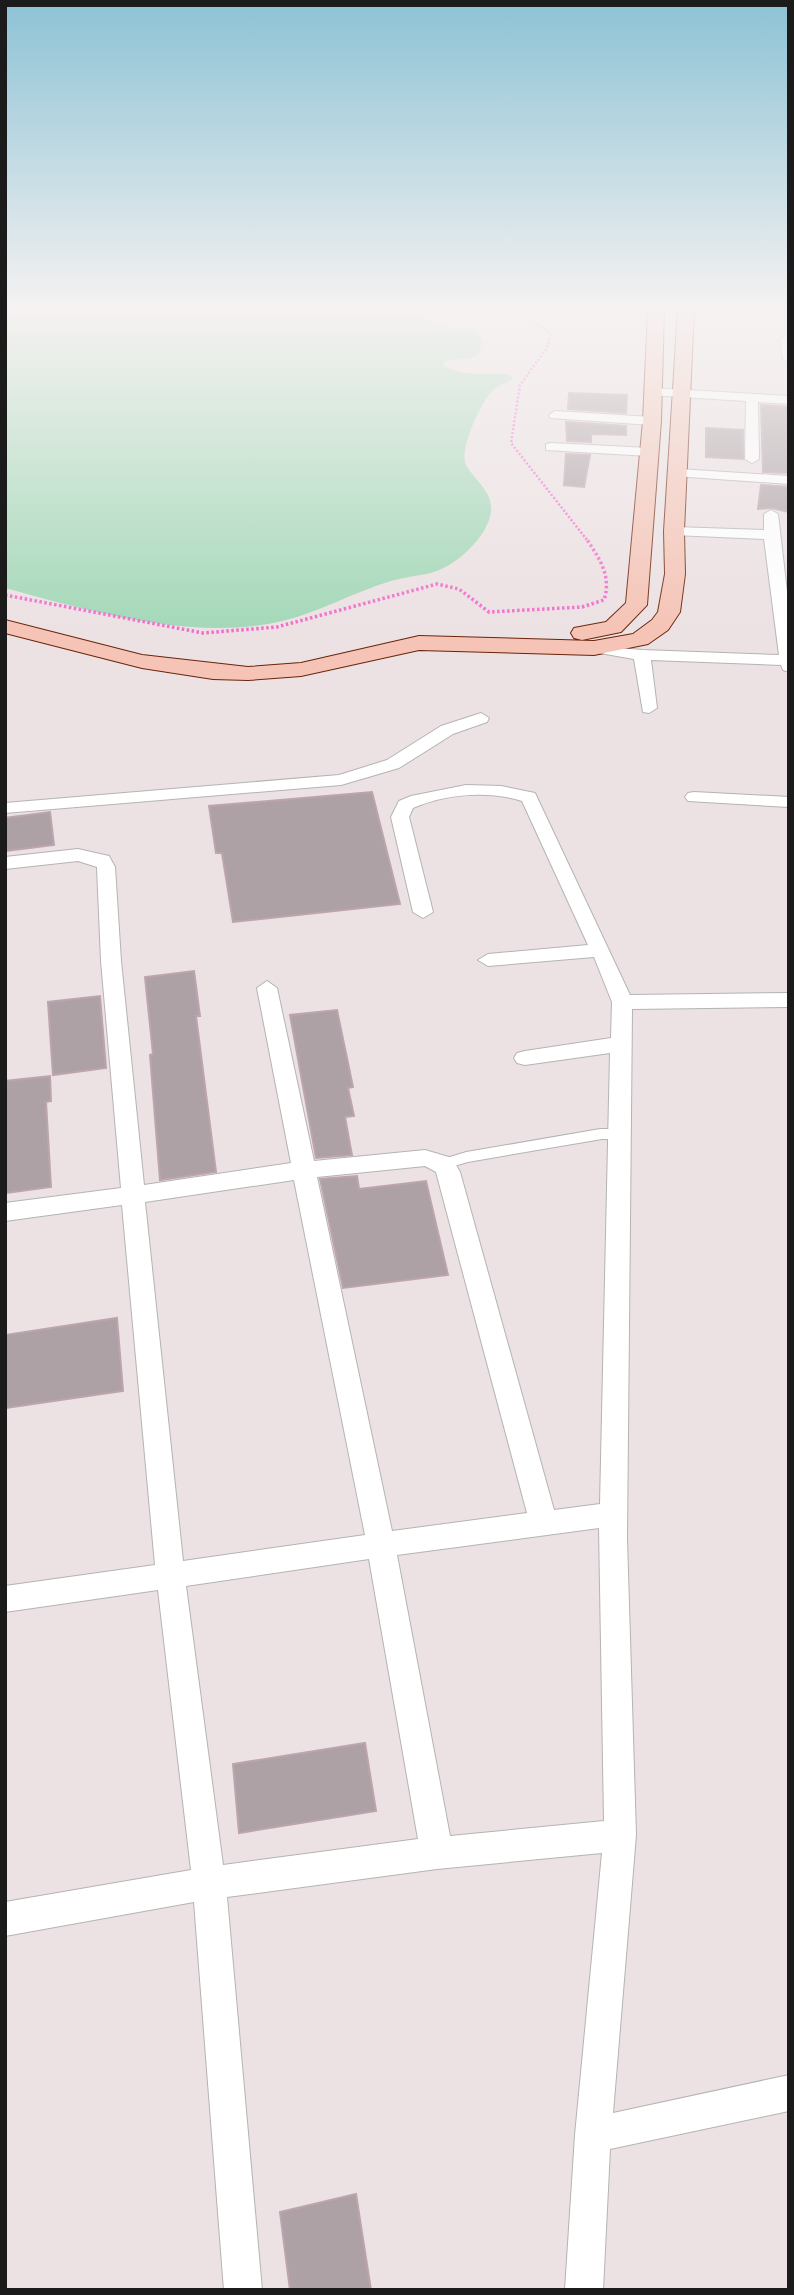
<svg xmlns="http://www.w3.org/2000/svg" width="794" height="2295" viewBox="0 0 794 2295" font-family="Poppins,sans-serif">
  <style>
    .water { fill: #a3d8b8 }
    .building { fill: #ada1a5; stroke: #bda4ae; stroke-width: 2 }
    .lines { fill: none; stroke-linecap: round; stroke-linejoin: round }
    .lane-casing { stroke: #b4b4b4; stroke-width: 12 }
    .street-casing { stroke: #b4b4b4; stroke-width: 2 }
    .secondary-casing { stroke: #6a240a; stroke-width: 2 }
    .path-far1 { stroke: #f26cce; stroke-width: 2.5; stroke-dasharray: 2 2; stroke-linecap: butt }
    .path { stroke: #f26cce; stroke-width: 3.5; stroke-dasharray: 2.5 2.5; stroke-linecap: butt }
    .lane { stroke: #fff; stroke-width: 10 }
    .street { fill: #fff; fill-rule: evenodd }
    .secondary { fill: #f5c4b6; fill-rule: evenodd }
  </style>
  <rect width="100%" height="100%" fill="#ece1e3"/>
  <!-- water -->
  <path class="water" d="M5 310H423C428 331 459 327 477 332L482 343 479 353 471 358 445 361 443 365C464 378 486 372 510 375L513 379C507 383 499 385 494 389 482 399 458 451 466 465 476 483 498 494 489 520 484 534 474 545 464 554 436 578 425 572 391 581 354 592 320 612 282 621 195 642 89 611 5 588Z"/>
  <!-- building -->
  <path class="building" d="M569 393 627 395 626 413 568 409Z
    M761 405 789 407V473L763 472Z
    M566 422 626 426V435L591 434V442L567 441Z
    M706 428 743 430V459L706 457Z
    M566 454 590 455 584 487 564 485Z
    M761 485 789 487V512L772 508 758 509Z
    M372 792 400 904 233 922 222 853H216L209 806Z
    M50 812 54 845 5 851V818Z
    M194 971 200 1016H196L216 1172 160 1180 150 1055 153 1054 145 977Z
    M100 996 106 1068 53 1075 48 1002Z
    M337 1010 353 1087 348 1088 354 1116 345 1117 352 1155 316 1158 290 1015Z
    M50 1076 51 1101 46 1102 51 1187 5 1193V1081Z
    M357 1176 359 1189 426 1181 448 1275 343 1288 320 1179Z
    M117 1318 123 1391 5 1408V1335Z
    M365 1743 376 1811 239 1833 233 1764Z
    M356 2194 371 2290H290L280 2212Z"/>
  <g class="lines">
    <defs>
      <path id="lane" d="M444 1164 467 1157 601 1134H621"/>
      <path id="street" d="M786 335H789V363L783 359 780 339Z
        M653 388 789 396V404L758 402 759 459 752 463 745 459 746 401 649 395V389Z
        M555 411 652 417 658 421 652 425 550 418 549 415Z
        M551 443 649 448 656 452 649 456 546 450V444Z
        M679 469 789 476V484L674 476V470Z
        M771 510 778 514 789 609V672L783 670 781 665 651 660 657 708 649 713 643 712 634 659 588 651V645L642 650 779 655 764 539 674 535 667 531 674 527 764 530V514Z
        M481 713 489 718 487 722 453 734 399 768 341 785 5 813V803L339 775 387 760 441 726Z
        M466 785 501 786 535 793 630 995 789 993V1007L632 1009 627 1539 636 1835 613 2113 789 2075V2111L610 2149 603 2290H565L575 2135 602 1853 437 1869 227 1897 262 2290H224L194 1902 5 1936V1902L191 1870 158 1590 5 1612V1586L155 1565 122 1205 5 1221V1203L121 1188 101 961 97 867 78 861 5 869V857L78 849 109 856 115 867 121 961 144 1185 291 1163 257 988 267 981 277 988 314 1161 425 1150 452 1158 460 1172 554 1510 600 1504 610 1053 525 1065 517 1063 514 1058 517 1053 525 1051 611 1038 612 1002 594 957 488 966 478 960 488 954 588 945 522 801C488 790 445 794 413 808L409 817 433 912 423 918 413 912 391 817 399 801 411 796ZM425 1166 436 1172 527 1513 392 1531 317 1177ZM294 1180 365 1535 183 1561 145 1202ZM599 1528 604 1821 450 1836 397 1555ZM369 1559 418 1839 223 1865 186 1586Z
        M694 792 789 797V807L688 801 685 797 688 793Z"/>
      <path id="secondary" d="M648 310H664L661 421 647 605 621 632 582 640 574 638 571 633 574 628 606 622 626 603 643 421Z
        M678 310H694L684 531 685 574 680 612 668 630 648 644 594 655 419 650 301 676 248 680 213 679 142 668 5 633V620L142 655 248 667 301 663 419 636 594 641 633 634 652 620 658 612 665 574 664 531Z"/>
    </defs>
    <!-- lane casing -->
    <use href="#lane" class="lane-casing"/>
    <!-- street casing -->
    <use href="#street" class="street-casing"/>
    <!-- secondary casing -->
    <use href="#secondary" class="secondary-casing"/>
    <!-- path-far1 -->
    <path class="path-far1" d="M483 310C505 314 535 316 550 335L547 348 520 385 511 443 587 540"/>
    <!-- path -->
    <path class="path" d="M5 595 203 633 277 627 437 584 459 589 489 612 582 607 604 600C612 576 599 558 586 538"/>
    <!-- lane -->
    <use href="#lane" class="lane"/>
    <!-- street -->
    <use href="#street" class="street"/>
    <!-- secondary -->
    <use href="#secondary" class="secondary"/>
  </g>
  <!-- sky -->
  <linearGradient id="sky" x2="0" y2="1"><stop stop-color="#8cc2d5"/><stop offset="0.49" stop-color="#f6f2f2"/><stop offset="1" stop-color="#f6f2f2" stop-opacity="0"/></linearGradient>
  <rect width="794" height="631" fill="url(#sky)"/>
  <!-- border -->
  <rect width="794" height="2295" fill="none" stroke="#1b1b1b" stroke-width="14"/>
</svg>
